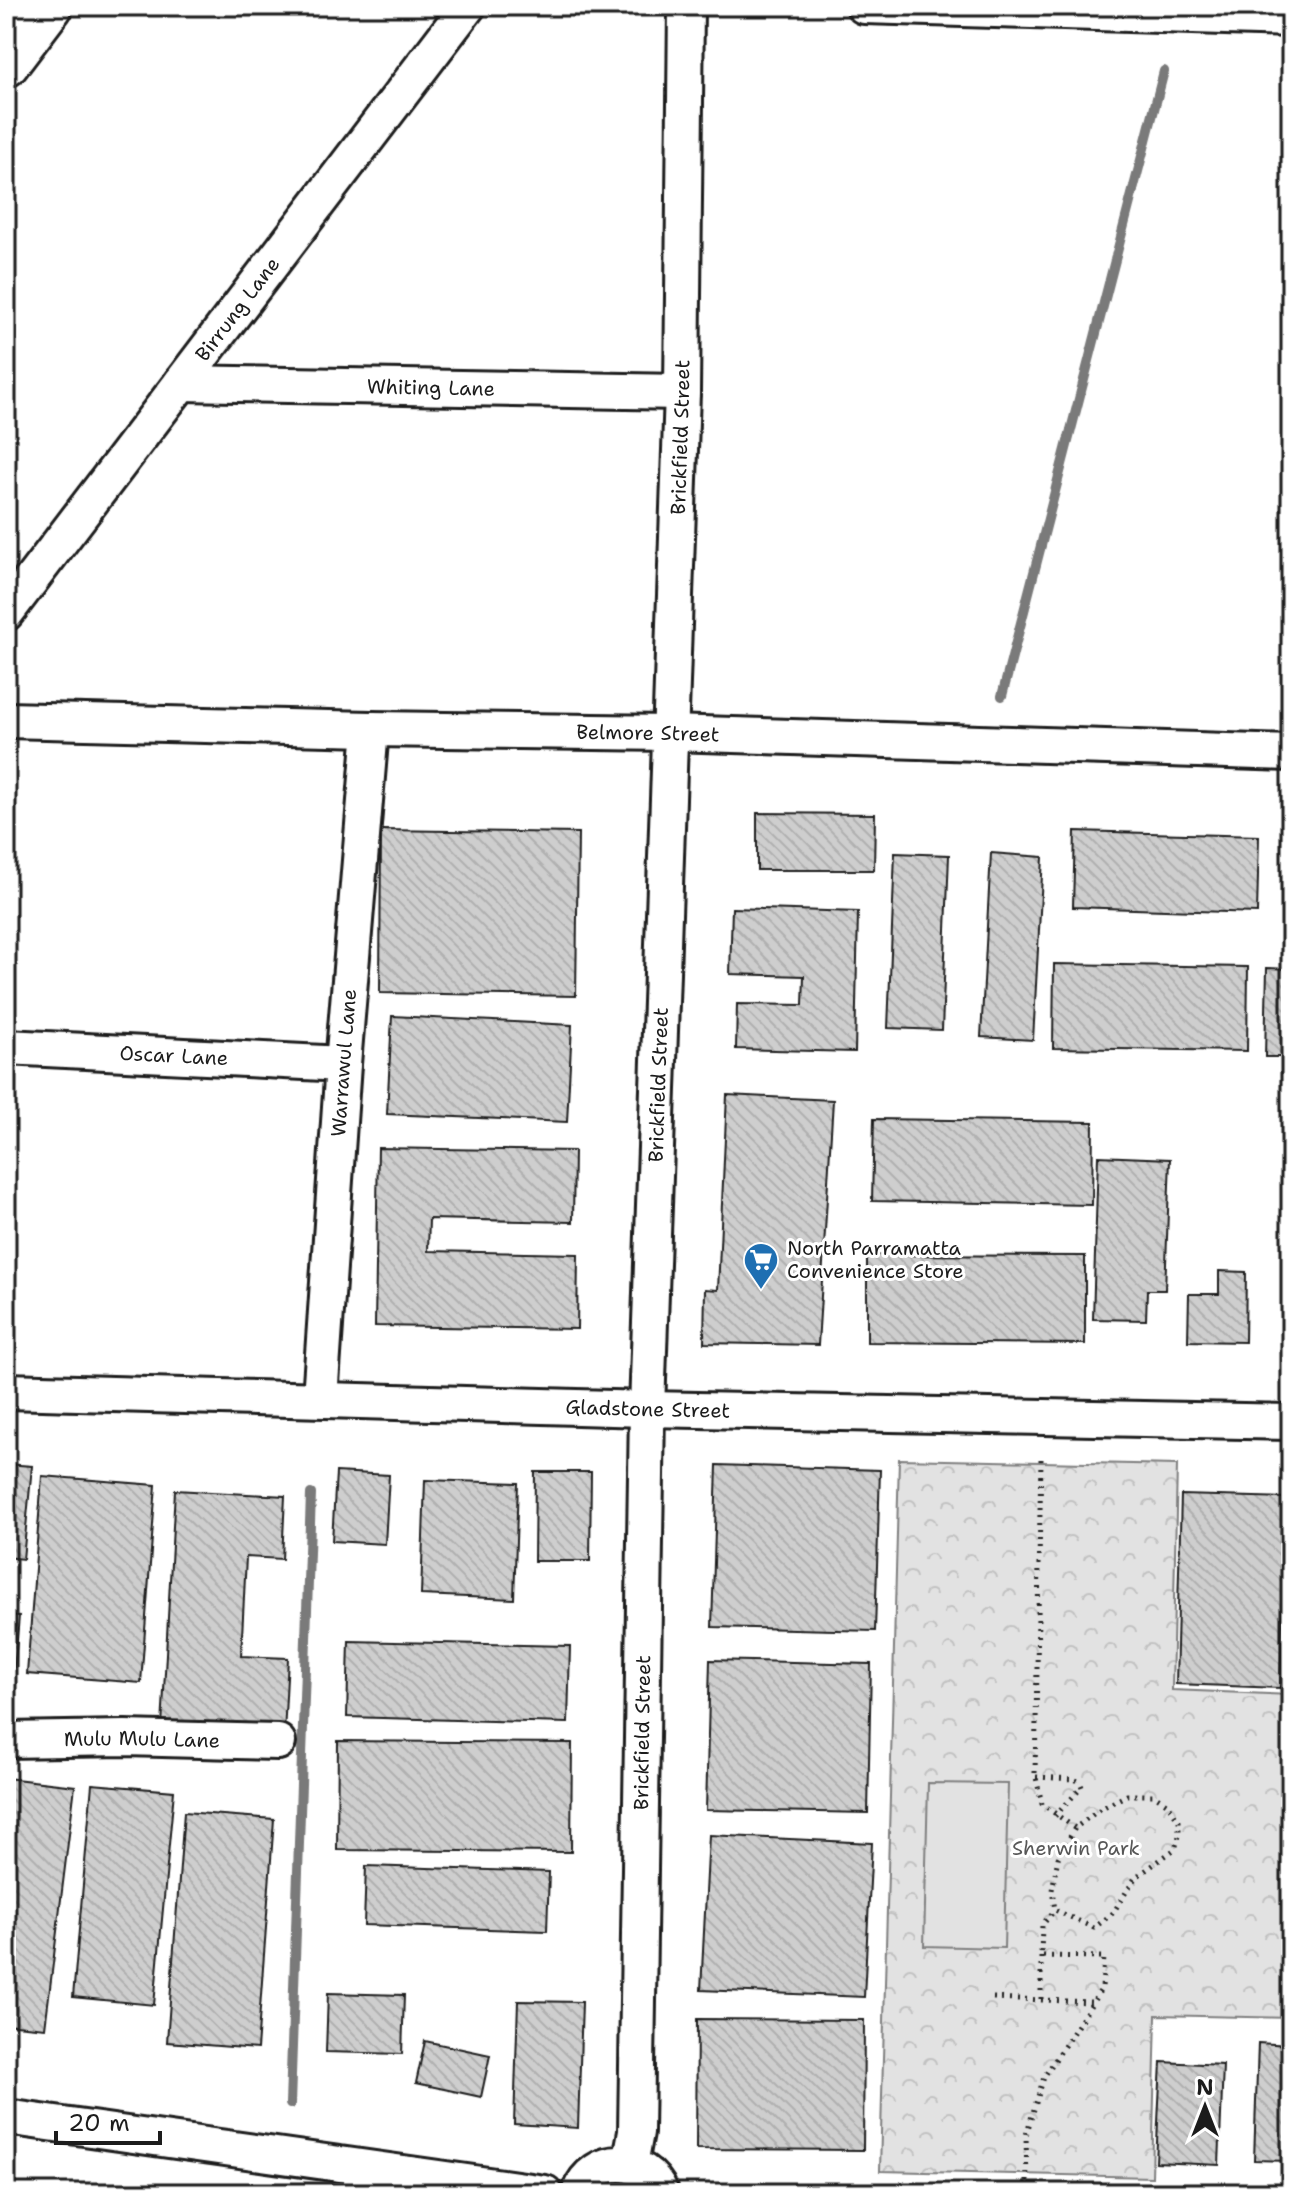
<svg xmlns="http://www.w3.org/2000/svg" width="1297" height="2199" viewBox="0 0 1297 2199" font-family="'Shantell Sans',sans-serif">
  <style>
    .park { fill: url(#park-crowns); stroke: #7f7f7f; stroke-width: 2 }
    .pitch { fill: #e2e2e2; stroke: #7f7f7f; stroke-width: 2 }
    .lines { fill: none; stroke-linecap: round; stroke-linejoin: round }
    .stream { stroke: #7a7a7a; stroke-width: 10 }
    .building { fill: url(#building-back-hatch); stroke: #1c1c1c; stroke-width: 2 }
    .minor-casing { stroke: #1c1c1c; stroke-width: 40 }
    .major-casing { stroke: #1c1c1c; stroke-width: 50 }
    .path { stroke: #1c1c1c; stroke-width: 5; stroke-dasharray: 2 6; stroke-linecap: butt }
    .minor { stroke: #fff; stroke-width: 34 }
    .major { stroke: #fff; stroke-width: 44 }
    .labels { text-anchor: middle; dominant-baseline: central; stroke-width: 6; stroke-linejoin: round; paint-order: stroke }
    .street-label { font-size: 20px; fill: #1c1c1c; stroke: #fff }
    .poi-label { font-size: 20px; fill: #1c1c1c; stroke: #fff; text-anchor: start }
    .park-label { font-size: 20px; fill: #575757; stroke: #fff }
  </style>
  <defs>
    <pattern id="park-crowns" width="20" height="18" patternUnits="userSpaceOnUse" patternTransform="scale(2)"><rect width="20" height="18" fill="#e2e2e2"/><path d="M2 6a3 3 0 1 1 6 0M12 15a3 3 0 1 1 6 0" fill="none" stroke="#c1c1c1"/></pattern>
    <pattern id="building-back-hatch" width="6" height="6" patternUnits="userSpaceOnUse" patternTransform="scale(2)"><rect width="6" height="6" fill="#cecece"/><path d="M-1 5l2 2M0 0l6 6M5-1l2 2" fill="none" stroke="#b0b0b0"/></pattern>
  </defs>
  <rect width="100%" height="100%" fill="#fff"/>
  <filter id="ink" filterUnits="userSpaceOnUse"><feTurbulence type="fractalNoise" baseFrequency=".0125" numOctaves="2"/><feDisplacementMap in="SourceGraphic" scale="16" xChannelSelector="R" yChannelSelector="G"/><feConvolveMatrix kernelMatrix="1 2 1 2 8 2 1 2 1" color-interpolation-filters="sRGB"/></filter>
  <g filter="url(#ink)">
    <!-- park -->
    <path class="park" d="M899 1459 1177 1465 1172 1690 1291 1695V2018L1156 2015 1152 2177 880 2171Z"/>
    <!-- pitch -->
    <path class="pitch" d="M928 1783 1008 1784 1004 1948 924 1946Z"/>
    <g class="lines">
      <!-- stream -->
      <path class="stream" d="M1002 696 1164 71
        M290 2104 311 1494"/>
    </g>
    <!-- building -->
    <path class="building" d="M757 813 875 814 874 870H757Z
      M381 830 578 833 576 996 380 993Z
      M1075 831 1259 836 1257 913 1073 907Z
      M895 853 949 855 942 1030 888 1028Z
      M991 853 1043 857 1033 1040 981 1037Z
      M732 908 858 912 855 1052 736 1049 737 1004 803 1005 804 976 730 974Z
      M1054 964 1248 967 1247 1051 1053 1048Z
      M1267 968 1291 969V1057H1265Z
      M392 1016 572 1025 567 1122 387 1114Z
      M727 1095 833 1100 818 1345 704 1343 705 1289 718 1290Z
      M874 1119 1093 1122 1092 1205 872 1201Z
      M378 1148 574 1151 573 1222 429 1219 428 1251 578 1254 577 1329 375 1326Z
      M1098 1156 1170 1159 1165 1290H1147L1146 1320 1093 1319Z
      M867 1255 1085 1256V1344L867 1342Z
      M1219 1271 1246 1272 1245 1342 1188 1341 1189 1294H1219Z
      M6 1464 32 1466 23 1559 6 1557Z
      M717 1465 880 1470 875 1631 712 1627Z
      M336 1472 389 1475 385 1544 332 1541Z
      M535 1472H591L590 1561H534Z
      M42 1476 156 1485 141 1683 27 1674Z
      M425 1480 518 1483 514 1599 421 1595Z
      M175 1490 285 1496 282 1559 246 1557 241 1656 288 1658 284 1734 162 1727Z
      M1181 1495 1286 1498 1280 1688 1176 1684Z
      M6 1615 19 1616 11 1709H6Z
      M349 1641 570 1646 568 1723 347 1717Z
      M710 1660 871 1664 868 1813 706 1810Z
      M338 1741 572 1743 571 1852 337 1850Z
      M6 1778 75 1786 45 2028 6 2024Z
      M92 1784 174 1791 154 2005 73 1997Z
      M184 1812 274 1819 257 2049 167 2042Z
      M709 1835 872 1843 864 1997 701 1990Z
      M366 1866 549 1872 547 1931 364 1925Z
      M328 1993 404 1995 402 2054 326 2052Z
      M518 2001 582 2002 578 2128 514 2124Z
      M697 2019 864 2020 863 2150 696 2149Z
      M425 2041 490 2055 481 2097 416 2083Z
      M1258 2043 1291 2045V2161L1254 2160Z
      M1161 2062 1223 2065 1219 2165 1156 2162Z"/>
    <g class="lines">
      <defs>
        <g id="minor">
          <path d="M864 6 1291 19"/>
          <path id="s1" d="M181 383 682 392"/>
          <path id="s2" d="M6 613 468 6"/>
          <path id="s3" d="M6 720 371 729 670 733 1291 753"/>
          <path id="s4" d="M6 1047 343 1064"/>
          <path id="s5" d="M6 1391 647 1409 1291 1422"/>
          <path id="s6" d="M320 1398 343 1064 371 729"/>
          <path id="s7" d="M6 1740 125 1738 278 1742"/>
          <path d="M6 2117 545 2193"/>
          <path id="s8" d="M630 2164 636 2132 647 1409 682 392 686 6"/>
          <path d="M579 2193C594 2154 645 2155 661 2193"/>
        </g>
        <path id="major" d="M6 64 50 6"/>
      </defs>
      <!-- minor casing -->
      <use href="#minor" class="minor-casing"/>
      <!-- major casing -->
      <use href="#major" class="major-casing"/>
      <!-- path -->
      <path class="path" d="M1041 1459 1035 1773 1042 1804 1075 1828
        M1036 1777 1074 1779 1080 1782 1082 1787 1055 1816
        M993 1998 1092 2002
        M1041 1999V1956
        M1027 2182 1026 2135 1044 2077 1102 1988 1104 1957 1041 1956 1042 1925 1055 1910 1094 1928 1113 1913 1135 1878 1175 1849 1179 1836V1821L1168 1804 1154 1795H1127L1100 1809 1075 1828 1058 1858 1052 1890 1055 1910"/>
      <!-- minor -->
      <use href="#minor" class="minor"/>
      <!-- major -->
      <use href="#major" class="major"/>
    </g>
  </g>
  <!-- icons -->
  <defs>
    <symbol id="supermarket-pin" viewBox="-11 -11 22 30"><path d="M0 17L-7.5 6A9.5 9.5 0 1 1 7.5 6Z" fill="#1f6fb2" stroke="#fff"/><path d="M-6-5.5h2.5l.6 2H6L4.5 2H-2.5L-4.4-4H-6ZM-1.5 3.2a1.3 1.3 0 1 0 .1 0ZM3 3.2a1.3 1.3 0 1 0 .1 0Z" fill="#fff"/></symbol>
  </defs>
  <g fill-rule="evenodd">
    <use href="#supermarket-pin" x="741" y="1240" width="40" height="54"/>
  </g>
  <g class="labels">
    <!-- street labels -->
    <g class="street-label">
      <text stroke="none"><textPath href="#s2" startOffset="382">Birrung Lane</textPath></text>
      <text stroke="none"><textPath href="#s1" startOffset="250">Whiting Lane</textPath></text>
      <text stroke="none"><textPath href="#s8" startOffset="1728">Brickfield Street</textPath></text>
      <text stroke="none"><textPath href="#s3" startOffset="642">Belmore Street</textPath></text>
      <text stroke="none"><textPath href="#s4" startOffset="168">Oscar Lane</textPath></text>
      <text stroke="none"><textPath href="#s6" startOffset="336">Warrawul Lane</textPath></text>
      <text stroke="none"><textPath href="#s8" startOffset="1080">Brickfield Street</textPath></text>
      <text stroke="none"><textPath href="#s5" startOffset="642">Gladstone Street</textPath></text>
      <text stroke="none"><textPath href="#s8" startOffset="432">Brickfield Street</textPath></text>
      <text stroke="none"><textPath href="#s7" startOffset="136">Mulu Mulu Lane</textPath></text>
    </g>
    <!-- poi labels -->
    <g class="poi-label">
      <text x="787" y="1248">North Parramatta<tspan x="787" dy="23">Convenience Store</tspan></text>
    </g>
    <!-- park labels -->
    <g class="park-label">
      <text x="1076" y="1848">Sherwin Park</text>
    </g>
  </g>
  <!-- margin -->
  <rect width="1297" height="2199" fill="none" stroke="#fff" stroke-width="32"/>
  <rect x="16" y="16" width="1265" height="2167" fill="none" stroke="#1c1c1c" stroke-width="3" filter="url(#ink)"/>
  <!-- north arrow -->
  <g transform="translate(1205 2107)" stroke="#ffffff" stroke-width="6" paint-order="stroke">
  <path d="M0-6L14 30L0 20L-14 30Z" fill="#1c1c1c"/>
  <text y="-12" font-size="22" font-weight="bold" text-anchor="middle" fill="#1c1c1c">N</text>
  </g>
  <!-- scale -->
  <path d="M56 2131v12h104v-12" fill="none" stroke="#1c1c1c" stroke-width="4"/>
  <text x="68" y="2131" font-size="24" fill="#1c1c1c" stroke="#ffffff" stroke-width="6" paint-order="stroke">20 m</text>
</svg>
